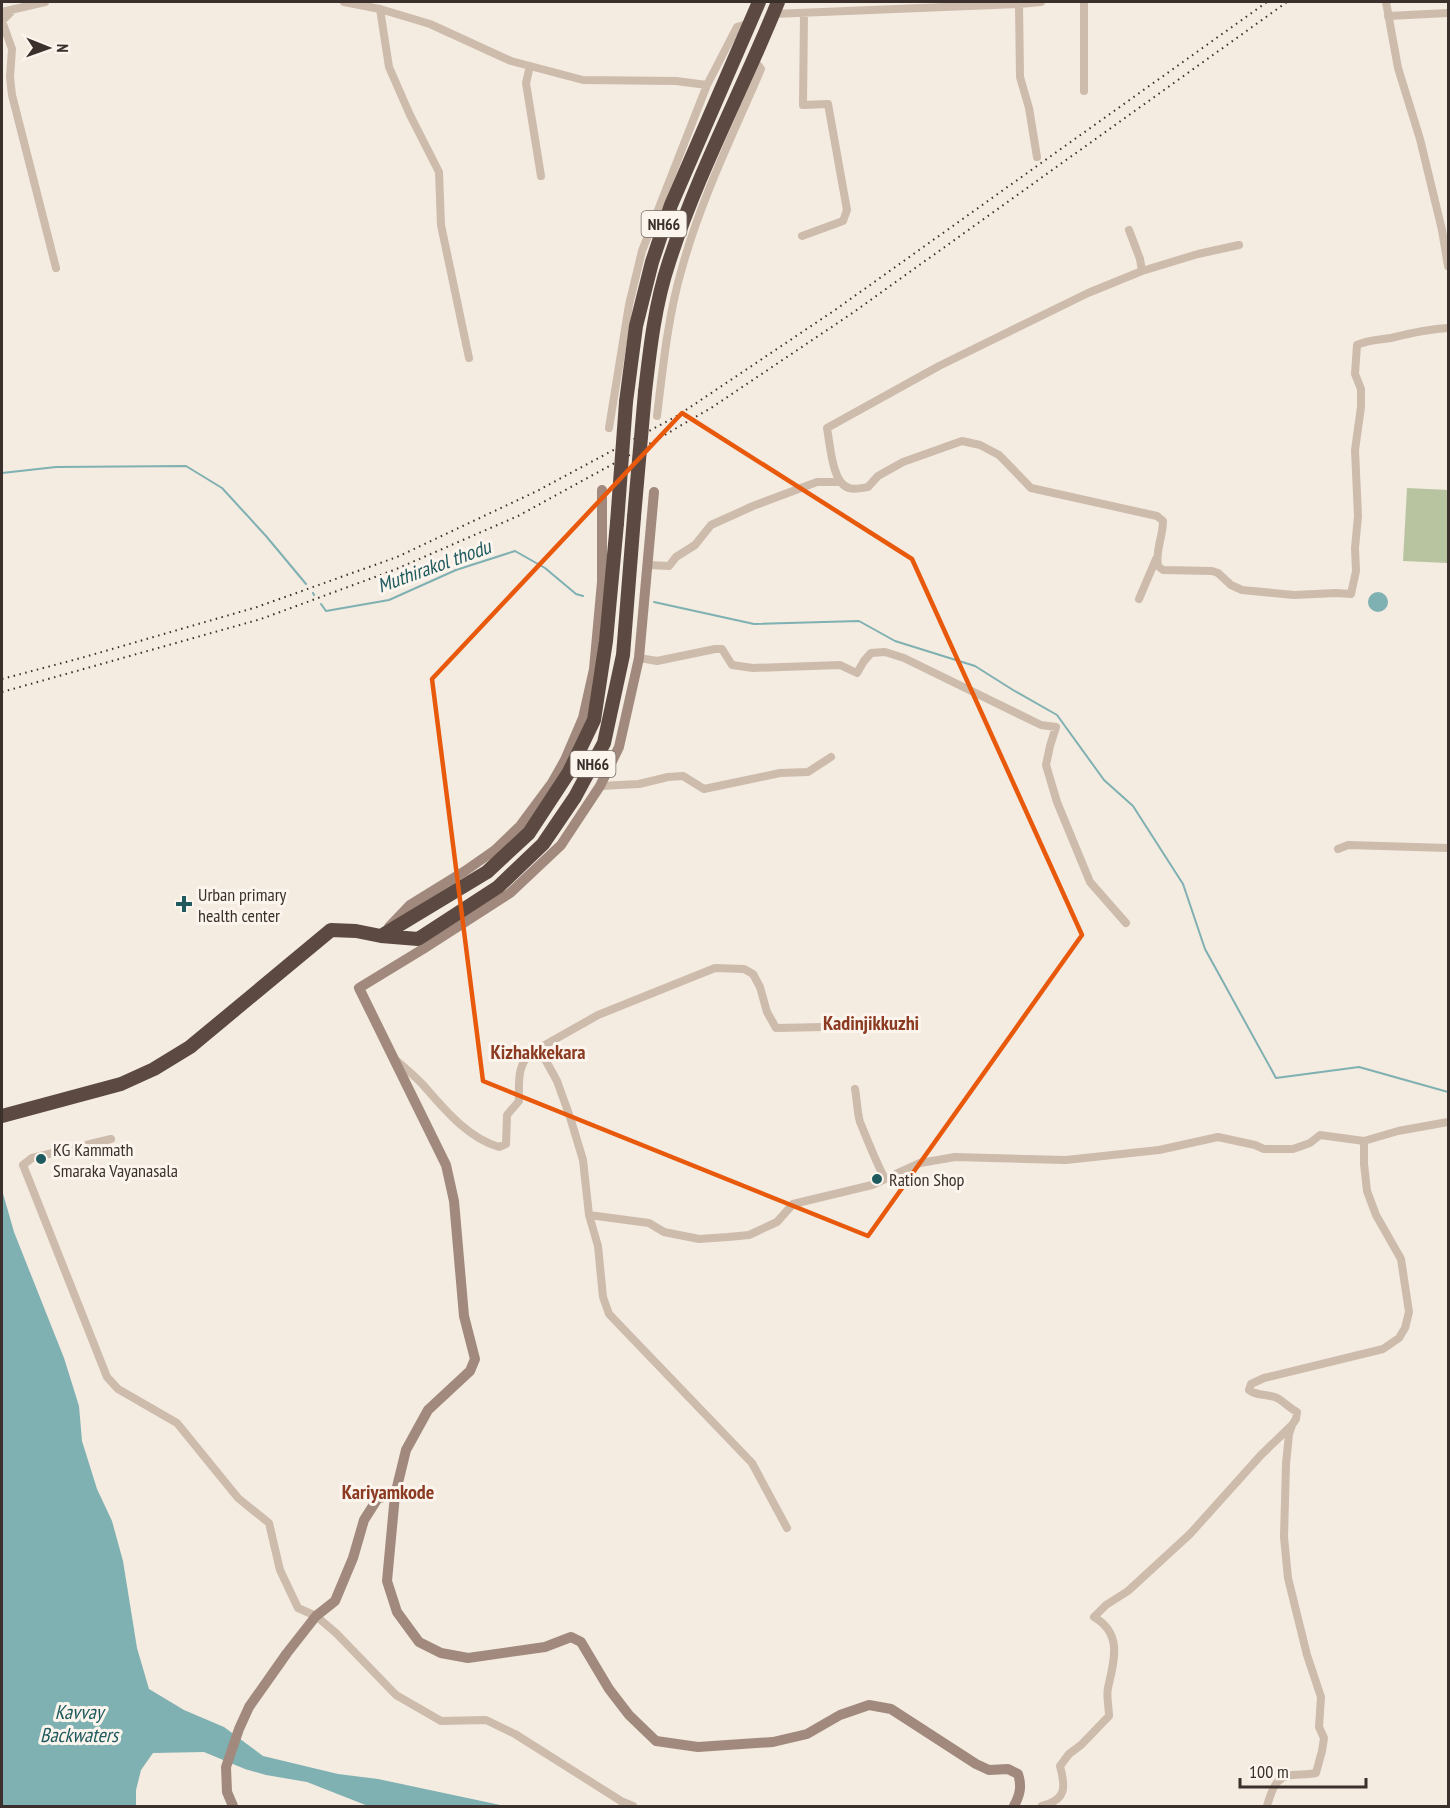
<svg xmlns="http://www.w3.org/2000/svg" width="1450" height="1808" viewBox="0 0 1450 1808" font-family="'PT Sans Narrow',sans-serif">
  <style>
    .green { fill: #b8c4a0 }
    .water { fill: #7fb0b2 }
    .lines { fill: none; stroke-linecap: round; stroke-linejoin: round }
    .stream { stroke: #7fb0b2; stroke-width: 2 }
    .street { stroke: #cdbbac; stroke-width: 8 }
    .secondary { stroke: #a18a7d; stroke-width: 10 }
    .highway { stroke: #5c4a42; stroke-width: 14 }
    .rail { stroke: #3b302b; stroke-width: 2; stroke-dasharray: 1.5 4.5; stroke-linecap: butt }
    .highway-bridge { stroke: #5c4a42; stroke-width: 14 }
    .marked { fill: none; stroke: #e8590c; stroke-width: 4.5; stroke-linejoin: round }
    .poi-dot { fill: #1f5a5e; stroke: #fbf5ee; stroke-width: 2 }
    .labels { text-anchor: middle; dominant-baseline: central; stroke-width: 6; stroke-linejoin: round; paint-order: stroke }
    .shield { fill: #fbf5ee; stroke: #756b66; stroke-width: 1.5 }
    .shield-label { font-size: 16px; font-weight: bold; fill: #3b302b }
    .poi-label { font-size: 18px; fill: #3b302b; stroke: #fbf5ee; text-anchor: start }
    .water-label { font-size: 20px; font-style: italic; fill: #1f5a5e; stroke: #fbf5ee }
    .neighbourhood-label { font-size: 20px; font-weight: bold; fill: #8c3b22; stroke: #fbf5ee }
  </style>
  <rect width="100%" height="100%" fill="#f4ebe1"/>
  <!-- green -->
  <path class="green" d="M1407 488 1448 490V563L1403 561Z"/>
  <!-- water -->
  <path class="water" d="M1368 602a10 10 0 1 1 20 0a10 10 0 1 1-20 0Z
    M2 1190 14 1232 64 1358 79 1406 82 1441 97 1489 112 1521 123 1561 137 1648 149 1689 184 1710 224 1727 263 1756 338 1774 378 1779 505 1806H368L307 1782 266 1775 245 1769 204 1752 153 1753 141 1770 136 1790V1806H2Z"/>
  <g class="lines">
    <!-- stream -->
    <path class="stream" d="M2 473 56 467 186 466 222 488 266 536 306 584
      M313 593 314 595
      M654 602 754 624 859 621 895 641 975 666 1013 690 1057 715 1104 780 1133 806 1183 884 1205 949 1276 1078 1359 1067 1448 1092
      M321 604 326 611 389 600 456 570 515 551 545 568 576 594 583 596"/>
    <!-- street -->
    <path class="street" d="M344 2 380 9 430 24 511 61 583 80 676 81 707 85
      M1386 2 1398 68 1420 139 1442 230 1448 266
      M1019 4 1020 77 1029 108 1037 157
      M14 9 2 21 12 49 10 77 12 95 56 268
      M380 9 389 67 410 115 439 172 441 225 469 358
      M2 12 45 2
      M773 14 1019 4 1041 2
      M1388 16 1448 13
      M530 66 526 83 541 176
      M1084 91V2
      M1129 230 1140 259 1142 271 1088 293 939 366 827 428C830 443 832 484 849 488 854 490 863 488 868 487L878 476 903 462 962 441 980 445 999 455 1031 488 1157 516 1163 521C1163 537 1155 551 1158 566L1163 570 1212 571 1218 573 1231 585 1242 590 1294 595 1336 593 1351 594 1356 571 1355 548 1358 516 1355 450 1361 407V389L1355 374 1357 345C1368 340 1379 340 1391 338 1411 333 1428 329 1448 328
      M802 236 843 221 847 210 828 104 803 105 804 13
      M1142 271 1198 254 1239 245
      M657 416C663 366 668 316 682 268 701 199 733 134 761 69L754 60
      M609 428 629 305 642 251 707 85 737 27 750 23
      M648 565 669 566 676 557 695 545 711 525 753 506 817 482H840
      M1139 599 1156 559
      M639 658 657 661 715 649H722L732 665 753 668 840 665 857 673 864 661 871 653 885 652 904 658 1041 725 1056 727 1050 746 1046 765 1057 802 1090 882 1126 923
      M600 786 639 784 668 777 683 776 704 789 780 773 808 772 831 757
      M1338 849 1348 845 1448 848
      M536 1050 598 1015 715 968 744 969 753 974 760 987 767 1012 776 1028 871 1026
      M397 1061C406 1069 416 1077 424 1086 445 1110 468 1138 499 1147L506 1144 507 1115 519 1101C519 1082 516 1061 536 1050L546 1061 557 1081 570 1117 583 1160 589 1215 598 1246 603 1297 609 1314 752 1463 787 1528
      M855 1089C857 1099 857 1112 860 1122 868 1141 875 1160 885 1179
      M111 1139 32 1158 23 1165 107 1377 118 1389 177 1423 238 1498 269 1523 280 1570 298 1608 316 1616 336 1633 396 1695 441 1721 486 1720 515 1734 621 1801 633 1806
      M589 1215 649 1223 664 1232 699 1239 728 1237 749 1235 777 1222 793 1204 872 1185 920 1163 955 1157 1066 1160 1159 1150 1218 1137 1255 1145 1264 1149H1293L1310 1143 1320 1135 1364 1141 1398 1131 1448 1122
      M1042 1806C1066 1800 1066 1788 1060 1766L1069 1754 1081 1745 1109 1716C1109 1707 1106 1696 1108 1688 1114 1660 1123 1634 1094 1617L1106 1605 1128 1591 1190 1534 1261 1455 1291 1426
      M1267 1806C1271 1793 1275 1776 1292 1775 1300 1774 1307 1775 1316 1773L1322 1751 1324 1738 1319 1727 1321 1697 1307 1655 1288 1578 1284 1537 1286 1464 1289 1434 1292 1425 1296 1419 1297 1412C1290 1408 1285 1403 1279 1399 1269 1393 1258 1397 1249 1390L1251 1384 1264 1378 1383 1349 1399 1338 1405 1328 1409 1312 1401 1259 1376 1215 1367 1191 1364 1164V1141"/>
    <!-- secondary -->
    <path class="secondary" d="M654 492 639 658 619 747 600 786 561 845 510 893 423 949 359 988 446 1165 454 1201 464 1316 475 1359 470 1371 428 1410 406 1450 395 1495 387 1581 397 1612 419 1642 441 1653 468 1658 545 1647 571 1637 581 1642 609 1689 629 1715 656 1741 698 1747 773 1742 807 1734 840 1715 869 1705 891 1709 976 1764 989 1770 1008 1769 1018 1774C1022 1786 1020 1795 1014 1806
      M389 927 410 905 465 871 495 850 520 826 552 783 565 760 583 718 594 669 602 582V490
      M233 1806 227 1792 226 1767 239 1729 249 1707 287 1653 316 1616 335 1601 353 1558 364 1520 378 1498 395 1495"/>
    <!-- highway -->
    <path class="highway" d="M645 392C650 348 655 304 669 262 698 172 743 89 778 2
      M626 402 636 326 652 262 671 205 759 2
      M381 936 487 872 529 833 569 772 594 720 606 641 617 523
      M2 1116 121 1084 154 1069 190 1047 331 930 356 931 381 936 418 939 498 887 543 844 575 797 604 743 623 655 634 517"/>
    <!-- rail -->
    <path class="rail" d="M2 679 81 658 257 607 397 557 537 491 677 416 835 310 1267 2
      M2 692 261 619 394 570 518 516 644 447 711 408 851 314 1287 2"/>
    <!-- highway-bridge -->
    <path class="highway-bridge" d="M634 517 645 392
      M617 523 626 402"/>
  </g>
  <!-- marked area -->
  <path class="marked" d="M682 413 912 559 1082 935 868 1236 483 1081 432 679Z"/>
  <!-- markers -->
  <g class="poi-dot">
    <path d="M181 895h6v6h6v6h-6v6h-6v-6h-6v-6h6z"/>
    <circle cx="41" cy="1159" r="6"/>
    <circle cx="877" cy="1179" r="6"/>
  </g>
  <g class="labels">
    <!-- shield labels -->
    <g class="shield">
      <rect x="641.5" y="211" width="45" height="26" rx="4.5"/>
      <rect x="570.5" y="751" width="45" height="26" rx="4.5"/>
    </g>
    <g class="shield-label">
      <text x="664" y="224">NH66</text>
      <text x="593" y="764">NH66</text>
    </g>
    <!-- poi labels -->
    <g class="poi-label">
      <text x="198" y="894">Urban primary<tspan x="198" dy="21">health center</tspan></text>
      <text x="53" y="1149">KG Kammath<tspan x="53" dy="21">Smaraka Vayanasala</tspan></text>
      <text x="889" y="1179">Ration Shop</text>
    </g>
    <!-- water labels -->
    <g class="water-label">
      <text transform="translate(434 566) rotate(-20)">Muthirakol thodu</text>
      <text x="79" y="1712">Kavvay<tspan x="79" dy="23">Backwaters</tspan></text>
    </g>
    <!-- neighbourhood labels -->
    <g class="neighbourhood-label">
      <text x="871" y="1023">Kadinjikkuzhi</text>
      <text x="538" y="1052">Kizhakkekara</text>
      <text x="388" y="1492">Kariyamkode</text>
    </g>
  </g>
  <!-- border -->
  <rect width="1450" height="1808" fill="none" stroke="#3b302b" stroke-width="6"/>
  <!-- north arrow -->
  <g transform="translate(48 48) rotate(91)" stroke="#fbf5ee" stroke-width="4.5" paint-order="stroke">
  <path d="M0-4.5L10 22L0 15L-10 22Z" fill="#3b302b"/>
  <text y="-9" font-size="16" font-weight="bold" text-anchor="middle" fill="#3b302b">N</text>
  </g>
  <!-- scale -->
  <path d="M1240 1778v9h126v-9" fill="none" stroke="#3b302b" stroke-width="3"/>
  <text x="1249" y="1778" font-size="18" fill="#3b302b" stroke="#fbf5ee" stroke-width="4.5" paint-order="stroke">100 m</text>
</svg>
